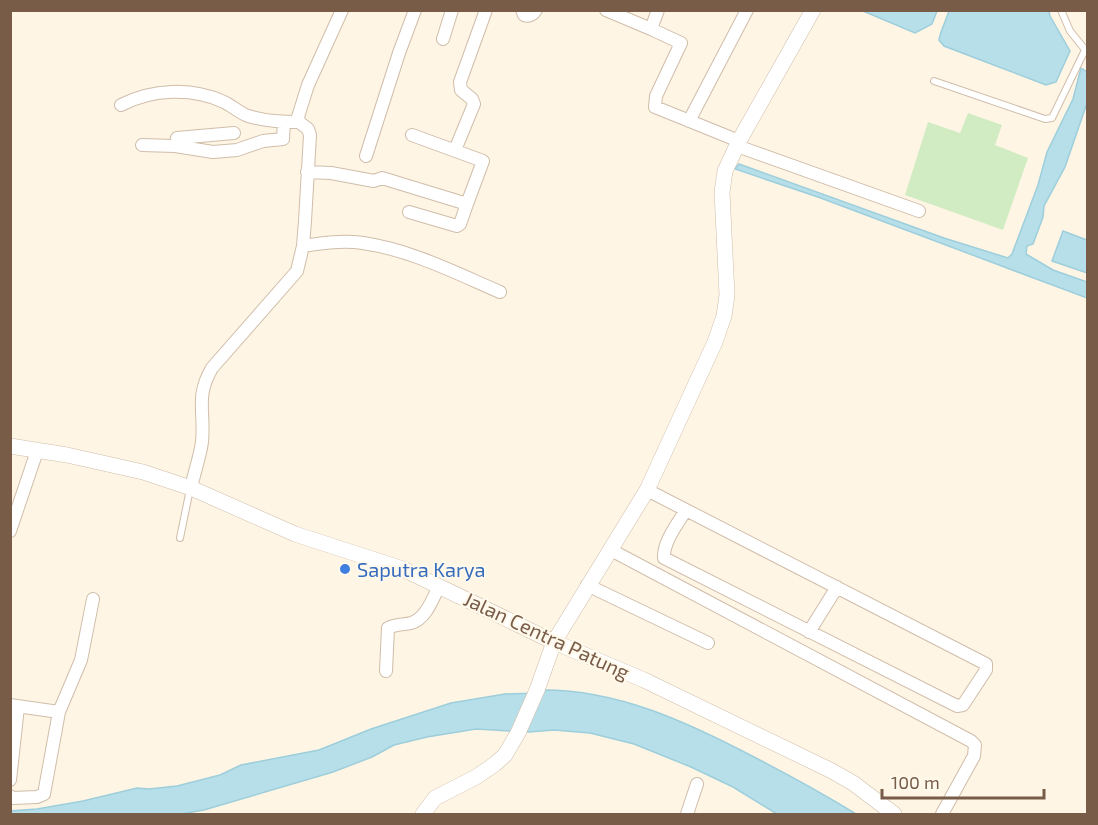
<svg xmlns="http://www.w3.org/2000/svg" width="1098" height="825" viewBox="0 0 1098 825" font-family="'Exo 2',sans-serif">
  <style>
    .green { fill: #d1ecc2 }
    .water { fill: #b7dfe9; stroke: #9dcedb; stroke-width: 1.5 }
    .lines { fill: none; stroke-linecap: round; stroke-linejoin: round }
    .service-casing { stroke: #d0bdaa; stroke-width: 8 }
    .minor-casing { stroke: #d0bdaa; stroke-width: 14 }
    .tertiary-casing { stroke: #d0bdaa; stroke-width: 16 }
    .service { stroke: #fff; stroke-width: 6 }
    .minor { stroke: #fff; stroke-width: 12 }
    .tertiary { stroke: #fff; stroke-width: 15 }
    .shop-dot { fill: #3f7fe0; stroke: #fff9ec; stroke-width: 2 }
    .labels { text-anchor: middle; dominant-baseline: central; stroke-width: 4.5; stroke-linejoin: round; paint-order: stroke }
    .shop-label { font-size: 20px; fill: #366cbe; stroke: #fff9ec; text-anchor: start }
    .street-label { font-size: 20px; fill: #785c48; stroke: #fff9ec }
  </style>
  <rect width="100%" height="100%" fill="#fef5e4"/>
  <!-- green -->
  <path class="green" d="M968 113 1002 125 995 145 1028 158 1003 230 905 195 928 122 960 133Z"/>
  <!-- water -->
  <path class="water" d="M863 11H937L932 24 915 33Z
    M949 11H1049L1050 16 1070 51 1056 82 1046 85 944 46 939 40 940 35Z
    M1081 68 1087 72V103L1065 167 1044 206 1043 217 1033 244 1027 246 1026 254 1053 270 1087 282V298L818 197 735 169 739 164 944 238 1008 258 1012 254 1038 185 1047 152 1073 99Z
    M1063 231 1087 240V273L1052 261Z
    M544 690C618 690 687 722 752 756 787 774 822 793 856 814H777L733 787 691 767 634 744 590 733 554 730 529 732 476 729 427 737 394 745 372 757 333 772 204 810 181 814H11L10 811 37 809 83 801 137 788 149 789 177 786 220 775 241 765 319 750 371 729 451 703 505 694 538 693Z"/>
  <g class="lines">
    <defs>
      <path id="service" d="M1061 10 1070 31 1087 52
        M934 81 1045 119 1052 118 1085 50
        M180 538 190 489"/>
      <path id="minor" d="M522 10 524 15C530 17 533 15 536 10
        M606 10 651 29 658 10
        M651 29 681 43 656 96 655 107 739 141
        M443 39 452 10
        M121 105C152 89 192 87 224 102 232 106 240 113 248 116 265 121 281 122 299 122
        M689 121 747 10
        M177 138 234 133
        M142 145 175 146 213 152 237 150 263 141 283 139 284 122
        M737 146 919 211
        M455 150 474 104 472 99 461 90 460 82 486 10
        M366 156 399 53 415 10
        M307 172 331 173 374 181 382 178 467 204 483 161 412 135
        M409 212 457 226 460 224 467 204
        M303 246C323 243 343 240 363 243 411 250 456 273 500 292
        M191 488C194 473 200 457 202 442 205 411 195 397 212 368L297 271 303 246 305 221 310 135 308 129 299 122 298 117 308 85 342 10
        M647 490 986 664V670L963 705 957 706 664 558C663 542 678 523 686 510
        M10 531 37 451
        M611 550 971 741 975 745 974 756 942 814
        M587 585 708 643
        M809 632 837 587
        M386 671 388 628C395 624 403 625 411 623 426 619 433 598 439 586
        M10 705 59 712 81 660 93 599
        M10 780 18 707
        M10 796 13 798 37 797 44 794 59 712
        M687 814 697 784"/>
      <path id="tertiary" d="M10 446 67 455 143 472 191 488 295 534 403 569 554 642 644 680 832 771 853 783 894 814
        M423 814 435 798 476 777 495 764 505 755 518 733 537 690 554 642 647 490 715 342 724 316 727 295 722 192 725 171 739 141 813 10"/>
    </defs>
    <!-- service casing -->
    <use href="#service" class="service-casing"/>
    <!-- minor casing -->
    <use href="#minor" class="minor-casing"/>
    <!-- tertiary casing -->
    <use href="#tertiary" class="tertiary-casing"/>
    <!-- service -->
    <use href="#service" class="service"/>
    <!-- minor -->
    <use href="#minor" class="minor"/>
    <!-- tertiary -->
    <use href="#tertiary" class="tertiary"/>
  </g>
  <!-- markers -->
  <circle class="shop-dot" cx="345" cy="569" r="6"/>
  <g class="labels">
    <!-- shop labels -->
    <g class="shop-label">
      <text x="357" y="569">Saputra Karya</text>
    </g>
    <!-- street labels -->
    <g class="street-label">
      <text transform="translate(547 635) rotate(25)">Jalan Centra Patung</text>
    </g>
  </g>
  <!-- border -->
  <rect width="1098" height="825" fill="none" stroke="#785c48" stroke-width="24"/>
  <!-- scale -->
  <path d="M882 789v9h162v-9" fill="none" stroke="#785c48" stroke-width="3"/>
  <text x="891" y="789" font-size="18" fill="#785c48" stroke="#fff9ec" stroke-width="4.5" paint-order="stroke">100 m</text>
</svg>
